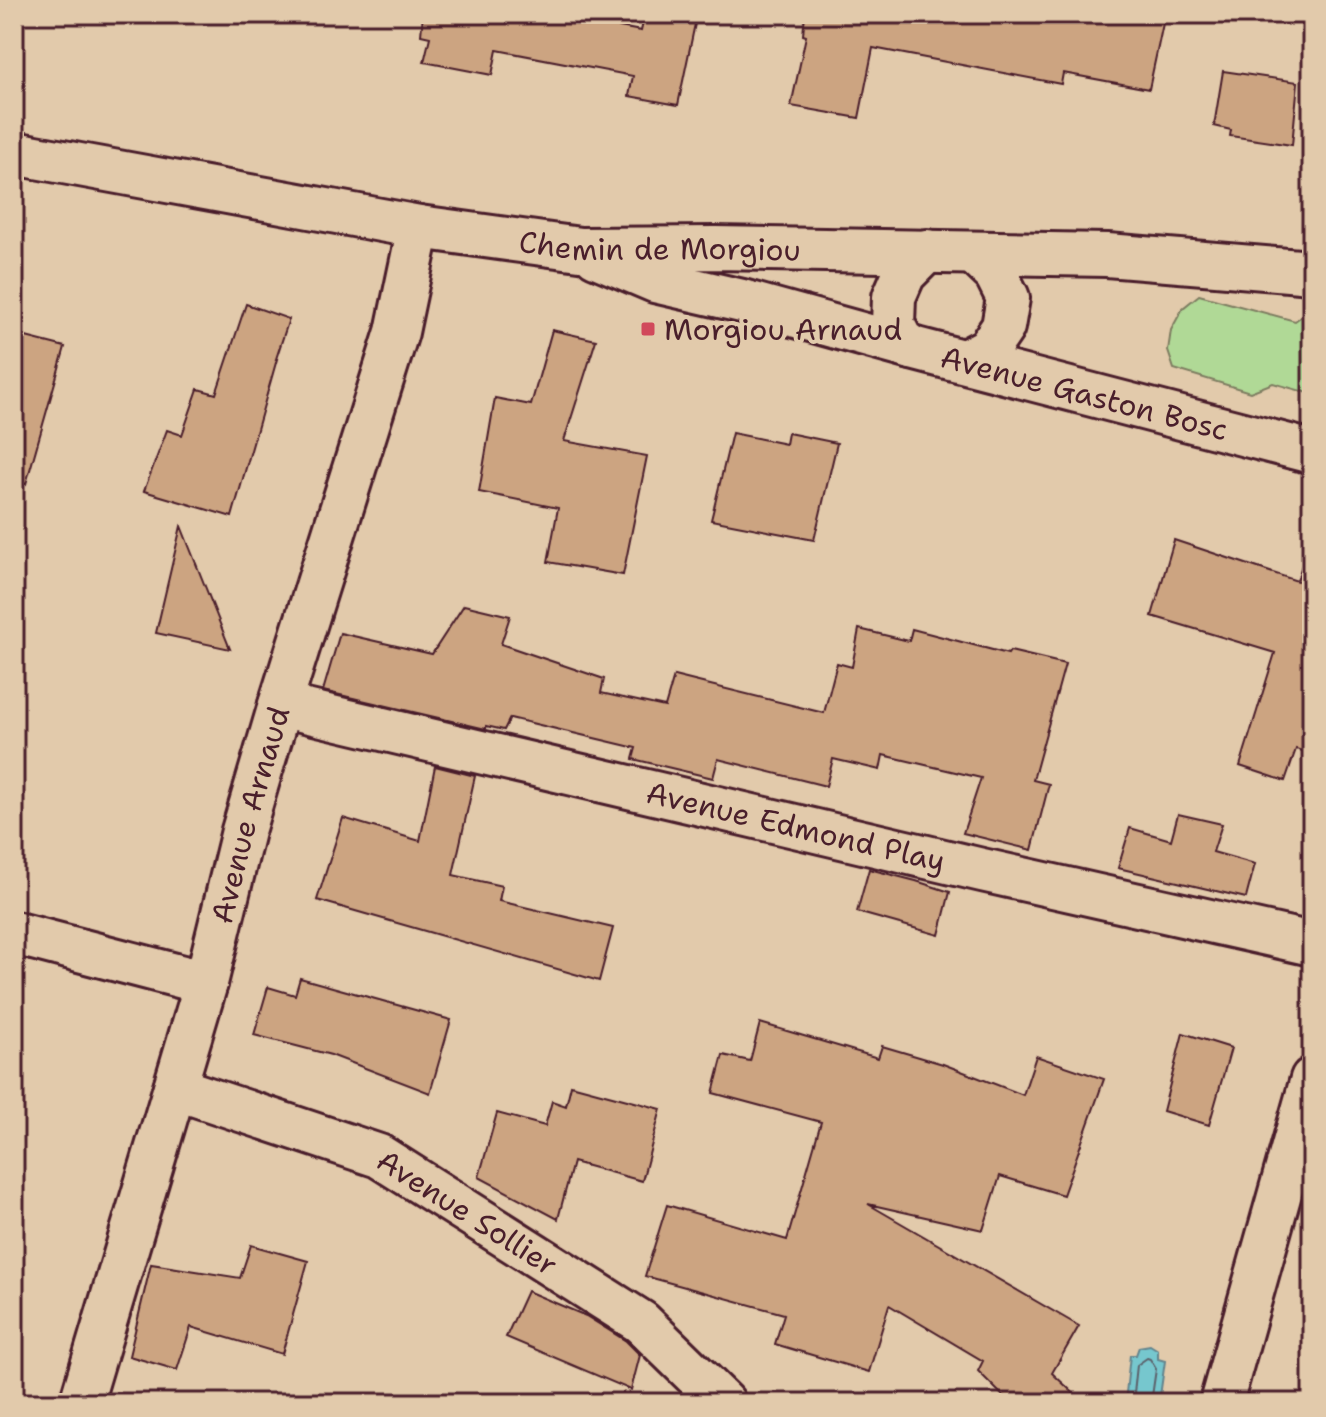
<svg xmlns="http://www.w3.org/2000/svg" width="1326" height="1417" viewBox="0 0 1326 1417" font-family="'Shantell Sans',sans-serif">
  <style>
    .green { fill: #b0d996; stroke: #7d7c60; stroke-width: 2 }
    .water { fill: #76c7ce; stroke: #64848d; stroke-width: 2 }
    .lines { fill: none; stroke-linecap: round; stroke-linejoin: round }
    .shore { stroke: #5c626c; stroke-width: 2 }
    .building { fill: #cca481; stroke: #4a1f2b; stroke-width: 2 }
    .street-casing { stroke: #4a1f2b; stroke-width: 48 }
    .street { stroke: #e2caab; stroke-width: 42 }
    .poi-dot { fill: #d1495b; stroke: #e2caab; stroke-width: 3 }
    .labels { text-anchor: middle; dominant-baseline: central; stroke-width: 8; stroke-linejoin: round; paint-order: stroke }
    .street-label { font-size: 30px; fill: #4a1f2b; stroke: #e2caab }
    .poi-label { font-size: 30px; fill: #4a1f2b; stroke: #e2caab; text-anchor: start }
  </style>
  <rect width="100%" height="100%" fill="#e2caab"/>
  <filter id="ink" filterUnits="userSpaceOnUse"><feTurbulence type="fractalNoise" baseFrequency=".0125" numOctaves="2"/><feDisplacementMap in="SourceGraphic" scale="16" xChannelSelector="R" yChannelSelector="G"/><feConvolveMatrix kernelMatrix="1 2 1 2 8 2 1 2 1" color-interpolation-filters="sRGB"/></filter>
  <g filter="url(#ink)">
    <!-- green -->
    <path class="green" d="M1199 295 1295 321 1310 310H1312V394L1273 383 1250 392 1174 369 1168 351 1171 330 1183 308Z"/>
    <!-- water -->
    <path class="water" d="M1150 1345 1158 1350V1359L1165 1361 1159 1403H1125L1130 1355H1136L1139 1347Z"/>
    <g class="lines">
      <!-- shore -->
      <path class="shore" d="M1133 1403 1137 1365 1147 1358 1150 1359 1156 1369 1151 1403"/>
    </g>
    <!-- building -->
    <path class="building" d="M423 14H551L641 31 645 14H697L678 105 629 96 633 76 497 50 492 75 424 62 430 37 421 35Z
      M805 14H1165L1149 89 1063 73 1061 84 873 48 859 118 791 106 806 36 803 35Z
      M1223 71 1298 82 1292 145 1230 136 1231 130 1214 126Z
      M246 304 289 319 276 359H277L232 517 144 491 167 430 182 435 198 389 216 394Z
      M552 330 596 340 564 441 647 456 623 575 548 562 558 508 479 492 495 398 531 405Z
      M14 334 65 347 26 484 14 482Z
      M732 433 786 444 788 433 837 443 814 540 711 520Z
      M181 526 230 649 156 633Z
      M1174 540 1297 581 1302 565 1312 567V754L1296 749 1285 781 1240 766 1275 653 1152 616Z
      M464 605 510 616 501 644 604 679 601 693 665 707 674 676 824 713 837 663 852 667 859 629 909 641 912 629 1008 654 1010 651 1065 664 1033 780 1049 784 1032 850 963 833 981 778 883 755 880 770 833 759 826 786 718 759 713 778 633 759 636 748 510 718 504 730 486 726V729L323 691 340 633 432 654Z
      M435 766 475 776 453 875 502 886 499 901 613 928 599 981 317 900 343 818 420 841Z
      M1178 814 1222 824 1213 852 1255 864 1246 898 1118 868 1130 828 1171 840Z
      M869 869 916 881 950 892 939 935 857 912Z
      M300 978 451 1020 430 1093 331 1055 254 1035 268 987 295 995Z
      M760 1023 878 1058 882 1046 943 1064 1023 1095 1036 1056 1104 1079 1063 1195 1000 1176 983 1230 868 1204 1079 1326 1052 1373 1084 1403H1010L978 1371 983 1361 889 1305 869 1372 775 1344 784 1314 645 1276 667 1205 787 1240 821 1122 713 1093 723 1055 750 1061Z
      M1183 1033 1231 1048 1209 1125 1163 1111Z
      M571 1085 661 1109 642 1181 573 1162 558 1219 479 1177 497 1113 545 1126 552 1101 566 1106Z
      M251 1245 308 1261 282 1354 191 1327 177 1370 129 1356 151 1264 240 1278Z
      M527 1291 586 1316 626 1341 640 1355 631 1390 506 1337Z"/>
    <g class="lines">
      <defs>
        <g id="street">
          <path id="s1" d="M14 153 419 227 580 249 715 248 1107 255 1312 272"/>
          <path id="s2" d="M596 256 655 281 742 301 912 348 1312 452"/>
          <path d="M912 348 901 340 893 324 894 297 904 274 927 251"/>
          <path d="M965 361 988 349 1003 327 1008 298 996 274 974 253"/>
          <path id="s3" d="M280 705 982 870 1312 944"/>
          <path d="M14 933 206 983"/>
          <path id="s4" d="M175 1088 379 1156 641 1322 724 1403"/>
          <path id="s5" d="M81 1403 206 983 243 831 280 705 397 332 419 227"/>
          <path d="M1221 1403 1312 1079"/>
        </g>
      </defs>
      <!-- street casing -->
      <use href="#street" class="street-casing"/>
      <!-- street -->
      <use href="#street" class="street"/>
    </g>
  </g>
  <!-- markers -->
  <rect class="poi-dot" x="640" y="321" width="16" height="16" rx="4"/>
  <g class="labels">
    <!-- street labels -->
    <g class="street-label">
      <text stroke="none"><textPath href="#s1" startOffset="654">Chemin de Morgiou</textPath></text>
      <text stroke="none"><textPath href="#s2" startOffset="508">Avenue Gaston Bosc</textPath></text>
      <text stroke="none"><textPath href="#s5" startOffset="612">Avenue Arnaud</textPath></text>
      <text stroke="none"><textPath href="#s3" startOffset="530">Avenue Edmond Play</textPath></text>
      <text stroke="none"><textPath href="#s4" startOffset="320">Avenue Sollier</textPath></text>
    </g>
    <!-- poi labels -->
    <g class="poi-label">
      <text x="664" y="329">Morgiou Arnaud</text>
    </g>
  </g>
  <!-- margin -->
  <rect width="1326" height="1417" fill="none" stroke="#e2caab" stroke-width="48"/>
  <rect x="24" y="24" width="1278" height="1369" fill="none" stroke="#4a1f2b" stroke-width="3" filter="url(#ink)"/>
</svg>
